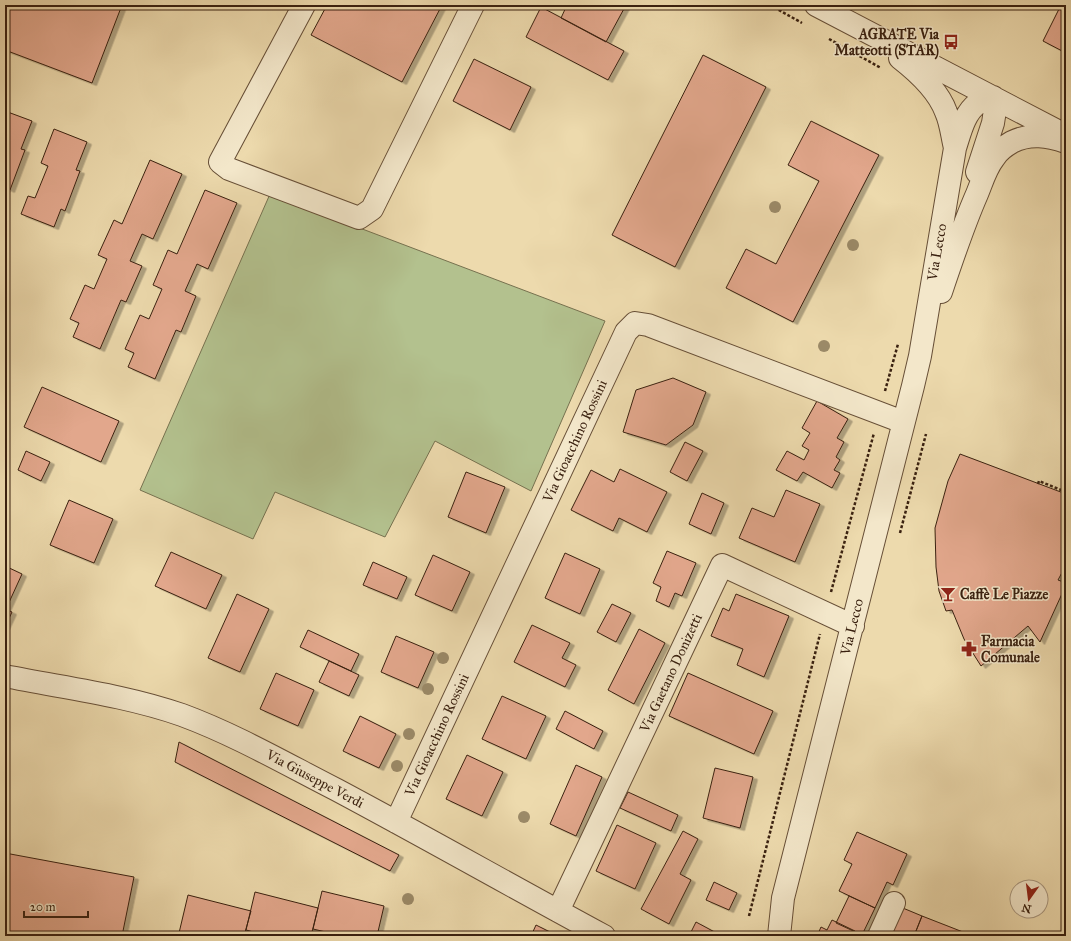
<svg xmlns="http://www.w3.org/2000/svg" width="1071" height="941" viewBox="0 0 1071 941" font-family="'IM FELL Great Primer',serif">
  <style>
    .green { fill: #b3c18e; stroke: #76714f }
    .building { fill: #e2a78c; stroke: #3a2110; filter: url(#shadow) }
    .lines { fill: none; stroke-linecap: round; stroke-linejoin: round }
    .minor-casing { stroke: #674f37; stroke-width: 24 }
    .path { stroke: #3a2110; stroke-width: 2.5; stroke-dasharray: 3 2; stroke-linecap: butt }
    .minor { stroke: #f3e7ca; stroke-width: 22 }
    .tree { fill: #9b8a68 }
    .labels { text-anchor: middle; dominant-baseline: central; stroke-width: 3; stroke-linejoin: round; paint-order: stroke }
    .poi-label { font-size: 14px; font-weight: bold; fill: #3a2110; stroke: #f3e7ca; text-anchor: start }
    .street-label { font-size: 14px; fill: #3a2110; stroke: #f3e7ca }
  </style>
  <defs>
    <filter id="shadow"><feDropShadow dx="4.5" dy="2.5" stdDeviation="0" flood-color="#0004"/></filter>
  </defs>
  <rect width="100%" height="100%" fill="#eddaad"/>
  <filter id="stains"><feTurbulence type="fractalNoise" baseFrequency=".005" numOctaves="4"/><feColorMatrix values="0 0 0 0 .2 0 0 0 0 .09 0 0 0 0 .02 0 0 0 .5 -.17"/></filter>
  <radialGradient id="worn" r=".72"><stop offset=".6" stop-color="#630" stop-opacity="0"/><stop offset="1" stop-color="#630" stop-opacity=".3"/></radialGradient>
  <!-- green -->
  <path class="green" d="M270 194 605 321 531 491 435 441 385 537 275 492 253 539 140 490Z"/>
  <!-- building -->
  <path class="building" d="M5 5H122L92 83 5 50Z
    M327 5H442L402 82 311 35Z
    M567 5H626L606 42 561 18Z
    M1061 5H1066V53L1043 41Z
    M541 7 624 51 608 80 526 37Z
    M703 55 766 87 675 267 612 235Z
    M474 59 531 87 510 130 453 101Z
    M5 111 32 121 21 149 25 150 10 190 6 188 5 190Z
    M811 121 879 155 793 322 726 288 746 249 776 264 819 181 788 165Z
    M54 129 87 142 76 170 80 171 65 211 61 209 54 227 21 214 28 196 35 198 48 166 41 163Z
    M150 160 182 174 153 239 142 234 130 261 142 266 126 302 121 300 100 349 73 337 79 323 70 319 85 285 94 289 107 259 98 255 114 220 122 224Z
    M205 190 237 203 208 269 197 264 185 291 196 296 181 332 176 330 155 379 128 367 134 353 125 349 140 315 149 319 162 289 153 285 168 250 177 254Z
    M673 378 706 392 693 425 666 445 623 432 636 390Z
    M42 387 119 421 101 462 24 427Z
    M817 401 848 419 837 438 844 442 836 457 840 460 834 470 840 473 832 488 803 472 797 481 776 470 787 451 804 460 809 450 802 446 810 433 802 428Z
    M685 442 703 451 687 481 670 472Z
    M26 451 50 462 41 481 18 470Z
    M960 454 1066 494V565L1058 580 1066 583V585L1040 642 1028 626 981 666 964 639 952 610 946 611 939 591 936 567 935 528 948 481Z
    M620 469 667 492 647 532 619 518 613 531 571 510 591 470 614 482Z
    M466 472 505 487 486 533 448 517Z
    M786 490 820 504 795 562 739 538 752 508 774 517Z
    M702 493 724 503 711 534 689 524Z
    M69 500 113 519 94 563 50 545Z
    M667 551 696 563 682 596 675 593 669 607 656 601 661 587 653 583Z
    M171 552 222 575 206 609 155 586Z
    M565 553 600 569 580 614 545 598Z
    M433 555 470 572 452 611 415 595Z
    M373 562 407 577 397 599 363 585Z
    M5 566 22 574 6 609H5Z
    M237 594 269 609 240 672 208 658Z
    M736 594 789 616 764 677 737 665 743 649 711 636 723 608 729 611Z
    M612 604 631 613 616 642 597 632Z
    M5 609 12 612 5 627Z
    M532 625 570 643 562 658 576 665 565 687 514 662Z
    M639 629 665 643 634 704 608 690Z
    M308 630 359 654 351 671 300 647Z
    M396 636 434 652 418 688 381 672Z
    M329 661 359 675 349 696 319 682Z
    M276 673 314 690 298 726 260 709Z
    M688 673 773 711 754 754 669 716Z
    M502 696 546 716 526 759 482 739Z
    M565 711 603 731 594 749 556 729Z
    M360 716 396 734 379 768 343 751Z
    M179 742 399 855 390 871 175 762Z
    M467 755 503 772 482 816 446 799Z
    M576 765 602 777 576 836 550 824Z
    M715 768 753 777 740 828 703 818Z
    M628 792 678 815 671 831 620 808Z
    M617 825 656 843 635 889 596 871Z
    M683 831 698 839 680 874 691 880 669 924 641 909Z
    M857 832 907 854 893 885 887 882 875 908 839 891 852 864 844 860Z
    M5 853 134 877 122 936H5Z
    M714 882 737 893 729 910 706 900Z
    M322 891 384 906 377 936H343L313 929Z
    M255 892 318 908 311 936H269L246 930Z
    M188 895 251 911 244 936H190L179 933Z
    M849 896 875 908 862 935 836 923Z
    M898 906 922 916 914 936H886Z
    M922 916 963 932 961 936H914Z
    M832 920 855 931 853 936H817L821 927 827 930Z
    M696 922 722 936H689Z
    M536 925 558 936H531Z"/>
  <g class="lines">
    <defs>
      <path id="minor" d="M304 5 220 162 229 169 359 218 372 209 473 5
        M816 5 1063 134
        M900 58C918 72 938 90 946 112 951 123 952 136 955 148
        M977 172 993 123 995 110 993 97
        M941 292C952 259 963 226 977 194 982 182 986 168 994 158 998 151 1005 146 1012 142 1030 133 1048 136 1066 142
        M5 676C64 688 125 695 182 715 236 735 286 764 337 790 427 838 515 888 604 936
        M396 822 626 332 635 323 648 325 903 422
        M558 911 722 565 853 626
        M779 936 783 898 913 386 920 356 955 148C960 133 964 113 978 103 983 101 989 99 993 97
        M879 936 894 903"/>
    </defs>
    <!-- minor casing -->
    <use href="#minor" class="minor-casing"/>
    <!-- path -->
    <path class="path" d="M770 5 802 23
      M829 39 881 68
      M885 391 898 344
      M1038 484 1039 481 1066 492
      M900 533 926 434
      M1065 566H1066
      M831 592 874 433
      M1063 668 1066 669
      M749 916 820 634"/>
    <!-- minor -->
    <use href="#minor" class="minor"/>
  </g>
  <!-- trees -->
  <g class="tree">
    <circle cx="775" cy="207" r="6"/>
    <circle cx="853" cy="245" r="6"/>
    <circle cx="824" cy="346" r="6"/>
    <circle cx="443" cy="658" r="6"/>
    <circle cx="428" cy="689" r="6"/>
    <circle cx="409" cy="734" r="6"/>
    <circle cx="397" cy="766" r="6"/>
    <circle cx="524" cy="817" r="6"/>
    <circle cx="408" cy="899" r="6"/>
  </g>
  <!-- icons -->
  <defs>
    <symbol id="bus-bare" viewBox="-9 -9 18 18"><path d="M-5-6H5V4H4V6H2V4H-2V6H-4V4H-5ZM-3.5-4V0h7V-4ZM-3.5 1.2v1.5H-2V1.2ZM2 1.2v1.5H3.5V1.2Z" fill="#8f2418" stroke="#f3e7ca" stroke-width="2.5" paint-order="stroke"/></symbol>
    <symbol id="bar-bare" viewBox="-9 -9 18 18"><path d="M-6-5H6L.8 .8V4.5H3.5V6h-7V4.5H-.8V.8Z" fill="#8f2418" stroke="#f3e7ca" stroke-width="2.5" paint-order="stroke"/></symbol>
    <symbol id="pharmacy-bare" viewBox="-9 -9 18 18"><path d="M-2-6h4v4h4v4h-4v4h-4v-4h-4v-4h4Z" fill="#8f2418" stroke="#f3e7ca" stroke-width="2.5" paint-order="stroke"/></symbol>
  </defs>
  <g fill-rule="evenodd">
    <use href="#bus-bare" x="940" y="31" width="22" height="22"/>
    <use href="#bar-bare" x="937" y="583" width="22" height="22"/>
    <use href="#pharmacy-bare" x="958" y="638" width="22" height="22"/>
  </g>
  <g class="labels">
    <!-- poi labels -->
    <g class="poi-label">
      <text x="939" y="34" text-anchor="end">AGRATE Via<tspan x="939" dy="16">Matteotti (STAR)</tspan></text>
      <text x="960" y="594">Caffè Le Piazze</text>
      <text x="981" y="641">Farmacia<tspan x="981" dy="16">Comunale</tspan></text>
    </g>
    <!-- street labels -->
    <g class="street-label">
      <text transform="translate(937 252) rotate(-80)">Via Lecco</text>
      <text transform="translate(575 441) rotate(-65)">Via Gioacchino Rossini</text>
      <text transform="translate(852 627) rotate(-76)">Via Lecco</text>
      <text transform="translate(671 673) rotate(-65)">Via Gaetano Donizetti</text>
      <text transform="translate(437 735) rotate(-65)">Via Gioacchino Rossini</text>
      <text transform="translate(315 779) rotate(28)">Via Giuseppe Verdi</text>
    </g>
  </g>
  <!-- margin -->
  <rect width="1071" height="941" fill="none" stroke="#eddaad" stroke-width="20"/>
  <rect x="6" y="6" width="1059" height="929" fill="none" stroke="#3a2110" stroke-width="2"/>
  <rect x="10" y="10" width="1051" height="921" fill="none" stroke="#3a2110"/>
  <!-- north arrow -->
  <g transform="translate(1029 899) rotate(194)"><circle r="19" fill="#f3e7ca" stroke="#a99880"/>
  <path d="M0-3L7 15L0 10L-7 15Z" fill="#8f2418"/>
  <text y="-6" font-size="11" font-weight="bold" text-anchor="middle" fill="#3a2110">N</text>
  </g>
  <!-- scale -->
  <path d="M24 911v6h64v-6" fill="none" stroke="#3a2110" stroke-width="2"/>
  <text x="30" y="911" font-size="12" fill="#3a2110" stroke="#f3e7ca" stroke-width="3" paint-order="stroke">20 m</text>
  <rect width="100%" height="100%" filter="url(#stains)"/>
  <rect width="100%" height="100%" fill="url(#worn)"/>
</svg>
